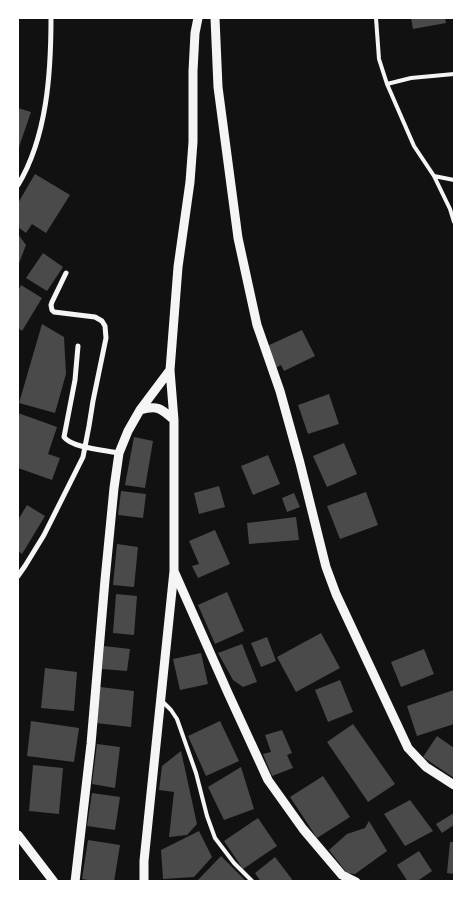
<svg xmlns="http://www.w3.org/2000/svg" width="472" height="899" viewBox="0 0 472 899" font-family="Roboto,sans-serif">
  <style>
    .building { fill: #4a4a4a }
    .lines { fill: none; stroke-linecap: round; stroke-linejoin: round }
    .service { stroke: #f5f5f5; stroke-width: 4 }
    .minor { stroke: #f5f5f5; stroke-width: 5 }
    .tertiary { stroke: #f5f5f5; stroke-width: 9 }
  </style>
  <rect width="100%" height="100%" fill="#111"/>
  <!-- building -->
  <path class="building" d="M411 18H445L446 23 413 29Z
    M18 108 31 112 18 150Z
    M35 174 70 195 46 233 32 224 26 233 18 227V203Z
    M18 234 26 245 18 266Z
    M43 253 63 267 47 291 26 278Z
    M21 285 42 298 22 331 18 328V291Z
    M42 324 64 337 66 374 55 413 19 403Z
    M302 330 315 356 284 371 281 365 275 368 265 347Z
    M329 394 339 424 308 434 298 405Z
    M18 413 57 427 48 454 60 458 52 480 18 468Z
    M134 437 153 441 145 488 125 485Z
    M344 443 357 474 327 487 313 456Z
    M268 455 280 484 253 495 241 466Z
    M219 486 225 507 199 514 194 493Z
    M121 491 146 494 143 518 118 515Z
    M366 492 378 525 340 539 327 506Z
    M294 493 300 507 287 512 282 498Z
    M27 505 45 516 22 554 18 551V520Z
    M296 517 299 540 249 544 247 523Z
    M215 530 230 564 198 578 192 566 199 564 189 541Z
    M117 544 138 547 134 587 113 585Z
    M227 592 244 631 215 644 198 605Z
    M116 594 137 596 134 635 113 633Z
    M321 633 340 668 296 692 277 657Z
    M267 637 276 661 261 667 251 643Z
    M242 644 257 682 243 687 233 680 218 653Z
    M104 646 130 649 127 671 102 669Z
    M424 649 434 674 401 687 391 662Z
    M201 653 208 684 180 690 173 659Z
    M45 668 77 672 74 711 41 708Z
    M340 680 353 712 328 722 315 690Z
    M100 687 134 691 131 727 96 723Z
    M454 690V724L417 736 407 706Z
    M31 721 79 728 74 762 27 756Z
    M220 721 239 761 206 776 188 736Z
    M353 724 395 784 368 802 327 742Z
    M282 730 292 753 287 755 293 768 272 776 263 754 271 752 265 735Z
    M437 736 454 748V778L423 757Z
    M97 744 120 747 115 788 92 784Z
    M181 751 197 824 187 835 169 837 174 792 159 790 162 766Z
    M33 765 63 768 59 814 29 811Z
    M241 767 254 809 224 820 208 787Z
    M323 776 350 817 317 838 290 797Z
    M92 793 120 797 115 830 87 826Z
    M410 800 433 831 405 846 384 814Z
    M454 813V825L442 833 436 824Z
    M258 818 277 846 243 869 224 841Z
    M369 821 387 851 355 874 347 873 329 850 347 834 365 828Z
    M199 831 212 857 194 877 163 879 161 850Z
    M88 840 120 845 114 882H100L82 879Z
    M450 842H454V874L447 873Z
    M419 851 432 871 416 882H408L397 865Z
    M221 856 247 882H196Z
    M275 857 294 882H261L255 873Z"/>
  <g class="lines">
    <!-- service -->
    <path class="service" d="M376 18 379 59 387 84 414 146 434 176 454 180
      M387 84 411 78 454 74
      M434 176 450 209 454 222
      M161 700 171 710 177 719 196 773 207 816 215 838 234 863 253 882"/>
    <!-- minor -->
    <path class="minor" d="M18 185C47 137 51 73 51 18
      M78 346 75 380 64 437C72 448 105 450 119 453
      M18 576 25 566 44 535 83 457 89 426 93 401 106 338 105 326 102 321 95 317 54 312 52 310 51 305 52 302 66 273"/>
    <!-- tertiary -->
    <path class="tertiary" d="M215 18 218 87 238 238 257 325 280 391 300 463 326 567 336 594 408 748 426 767 454 785
      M140 410C157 405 161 408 174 420
      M174 571 228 693 268 780 303 829 342 875 356 882
      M18 835 54 882
      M75 882 91 744 105 580 114 488 119 453 128 431 140 410 170 370
      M144 882V861L174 571V420L170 370 178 267 190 182 193 142V71L195 33 198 18"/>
  </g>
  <!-- border -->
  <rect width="472" height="899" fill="none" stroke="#ffffff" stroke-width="38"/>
</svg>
